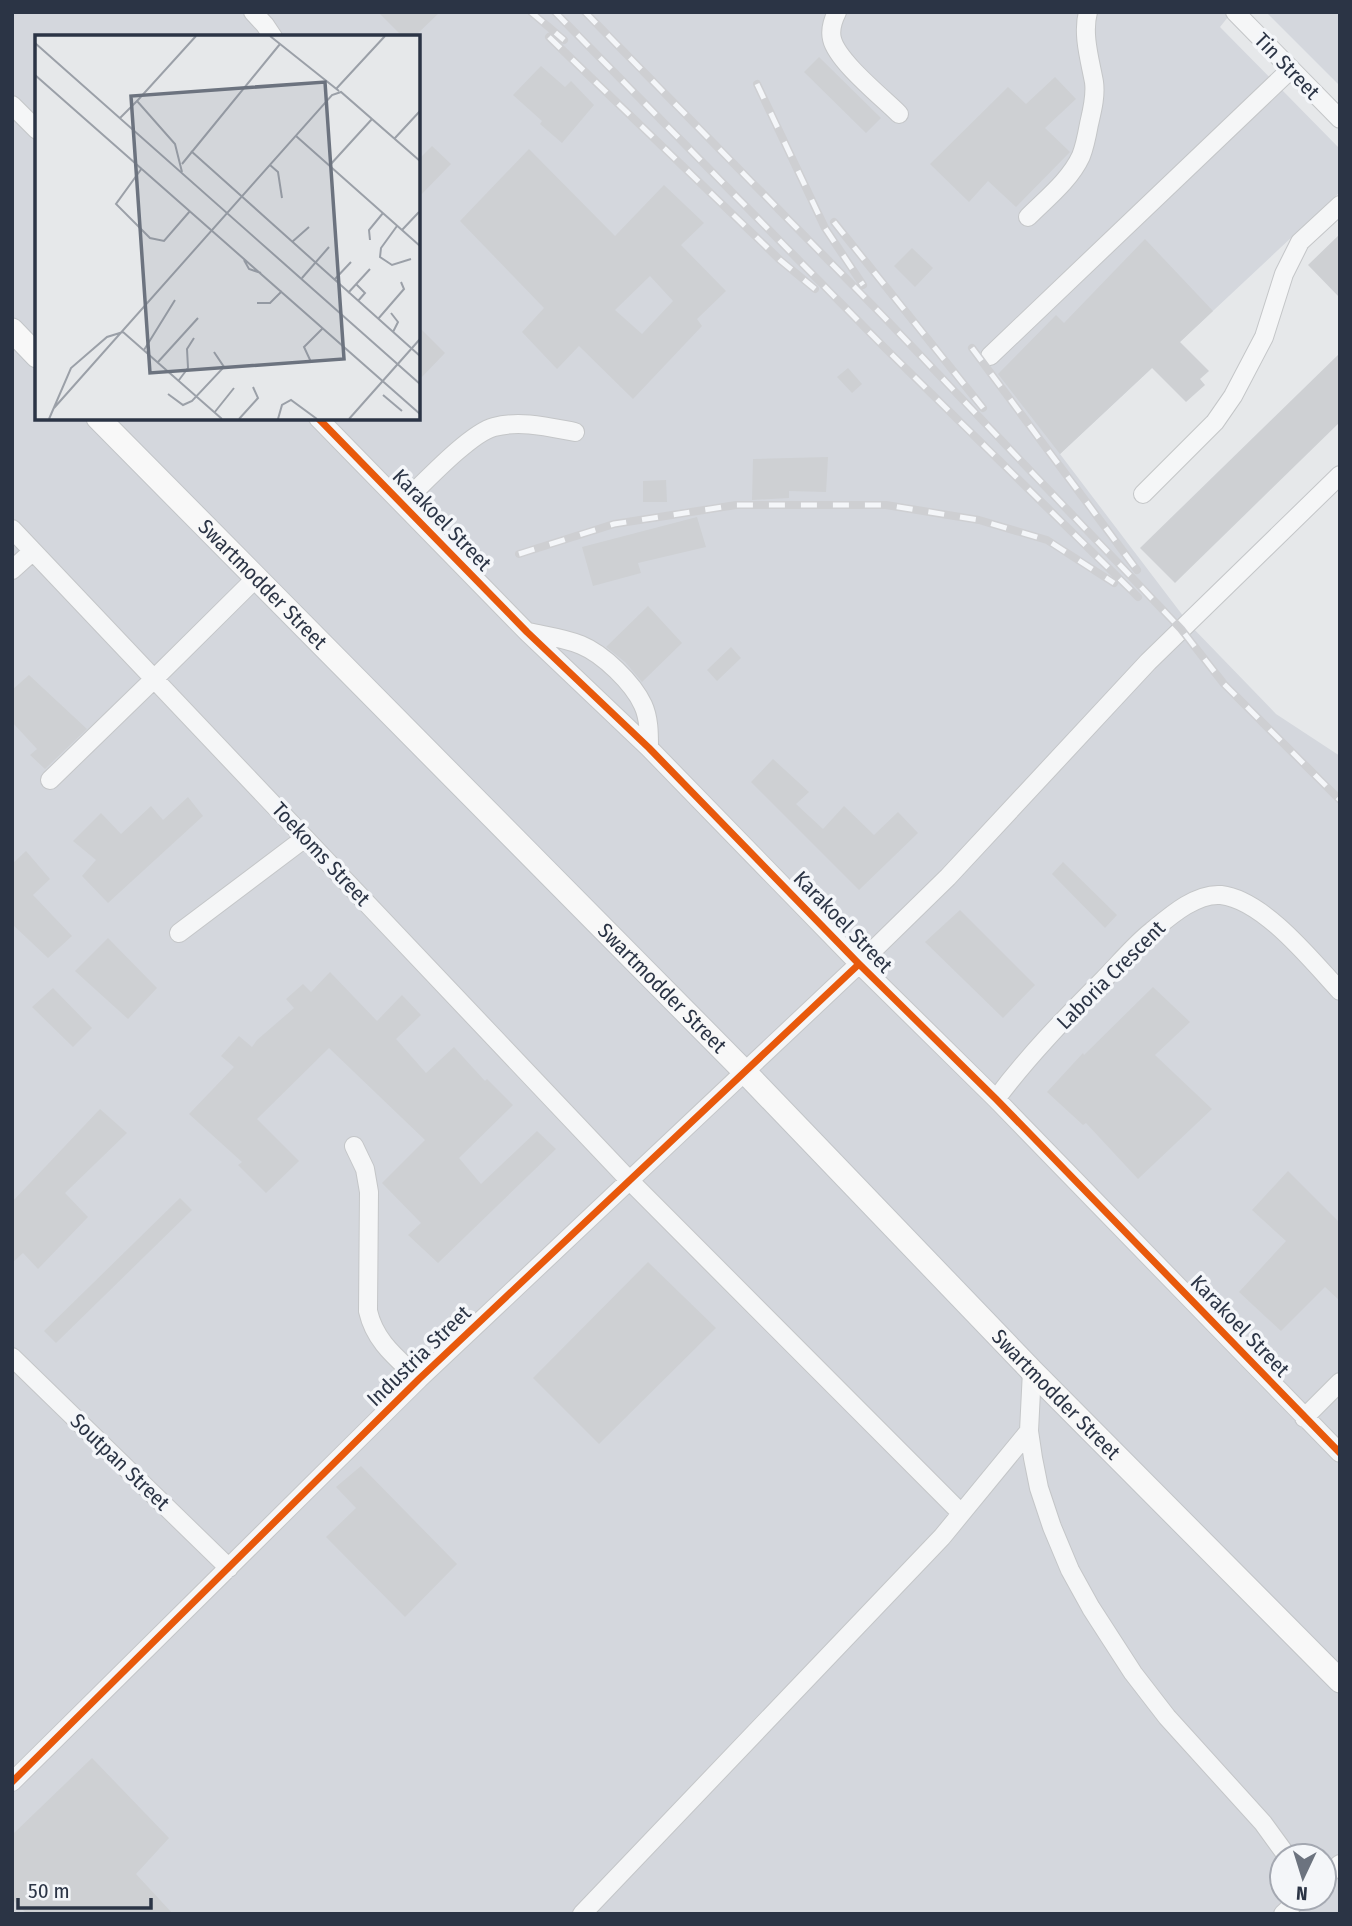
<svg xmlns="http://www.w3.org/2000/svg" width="1352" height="1926" viewBox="0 0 1352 1926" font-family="'Fira Sans Condensed',sans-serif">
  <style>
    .built { fill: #d4d7dd; fill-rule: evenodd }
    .building { fill: #ced0d3; fill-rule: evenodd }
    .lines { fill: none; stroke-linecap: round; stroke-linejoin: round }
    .minor-casing { stroke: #c4c6c8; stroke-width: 20 }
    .major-casing { stroke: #c2c5c8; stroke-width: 25 }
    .minor { stroke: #f5f6f7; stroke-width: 18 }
    .major { stroke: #f8f8f8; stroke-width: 23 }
    .rail-casing { stroke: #cecfd2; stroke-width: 8 }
    .rail { stroke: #f4f6f9; stroke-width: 5; stroke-dasharray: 16; stroke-linecap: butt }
    .cycleway-casing { stroke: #f4f6f9; stroke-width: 11 }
    .cycleway { stroke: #e8590c; stroke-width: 7 }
    .labels { text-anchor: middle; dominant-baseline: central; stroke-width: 7; stroke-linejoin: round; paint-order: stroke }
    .street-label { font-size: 21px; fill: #2b3445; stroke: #f4f6f9 }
    .inset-road { fill: none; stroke: #9ba0a8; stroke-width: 2 }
    .view { fill: #6c737f; fill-opacity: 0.15; stroke: #6c737f; stroke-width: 3.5 }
    .inset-edge { fill: none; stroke: #2b3445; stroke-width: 3.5 }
  </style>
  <rect width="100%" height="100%" fill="#e6e8ea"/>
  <!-- built -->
  <path class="built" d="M12 12H1232L1220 27 1340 149V192L1060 454 1190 625 1276 714 1340 756V1914H12ZM37 37H418V418H37ZM1282 1856H1324V1898H1282Z
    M1266 12H1340V86Z"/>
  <!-- building -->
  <path class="building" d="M378 12H440L414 37H403Z
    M819 57 881 118 866 133 804 72Z
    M541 66 565 87 571 81 594 105 562 143 540 124 542 121 513 95Z
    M1055 77 1076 99 1045 128 1070 152 1016 207 988 181 969 202 930 164 1008 87 1026 104Z
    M432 146 451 164 418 198V160Z
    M529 149 615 236 664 185 704 223 681 245 726 291 697 319 702 326 633 399 579 346 557 369 522 332 544 308 460 221ZM650 276 673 301 642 334 615 310Z
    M1340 234V298L1308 265Z
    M1145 239 1213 311 1180 342 1209 371 1200 379 1205 385 1186 402 1152 368 1060 454 998 374 1056 315 1064 323Z
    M912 248 933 268 915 287 894 266Z
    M418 326 445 353 418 381Z
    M1340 353V422L1175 583 1140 548Z
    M848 368 862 384 852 393 837 377Z
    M828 457 826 492 789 491V498L752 500 753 459Z
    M666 480 667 502H643V481Z
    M697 517 706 547 638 563 641 573 593 586 582 547Z
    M648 606 682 643 642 682 625 662 606 647Z
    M731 647 741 658 717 681 707 670Z
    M29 675 87 729 45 769 30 755 37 749 12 722V690Z
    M773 759 809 792 796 804 823 829 844 806 874 835 898 812 918 833 859 890 751 782Z
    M188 797 203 816 108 903 82 876 96 860 73 841 101 813 121 834 151 806 163 820Z
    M26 851 50 879 33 895 72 936 48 958 12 924V864Z
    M1063 862 1117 915 1105 928 1052 874Z
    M960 910 1035 985 1003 1018 925 942Z
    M108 938 157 988 128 1019 75 971Z
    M330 972 377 1021 402 995 421 1015 396 1039 426 1073 454 1047 485 1081 487 1079 513 1105 459 1158 481 1184 537 1131 556 1149 438 1263 408 1235 421 1223 382 1183 425 1140 329 1048 257 1119 299 1161 266 1193 238 1165 242 1162 189 1114 234 1067 221 1056 239 1036 252 1047 257 1040 294 1008 286 999 303 984 311 992Z
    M1153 987 1190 1022 1155 1055 1212 1109 1138 1179 1086 1123 1083 1125 1047 1092 1083 1053 1084 1055Z
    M53 988 92 1028 73 1047 32 1007Z
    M100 1109 127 1133 65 1193 88 1217 38 1269 23 1253 12 1263V1202Z
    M1288 1171 1340 1223V1301L1325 1287 1281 1331 1239 1292 1286 1241 1252 1210Z
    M180 1198 192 1210 56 1343 44 1331Z
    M648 1262 716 1328 599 1444 533 1378Z
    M361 1466 457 1564 405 1617 326 1537 356 1508 336 1487Z
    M92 1758 169 1838 136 1874 173 1914H27L12 1899V1835Z"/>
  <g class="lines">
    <defs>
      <path id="minor" d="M253 12 265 25 273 37
        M837 12C833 20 830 31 832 39 837 61 882 97 899 114
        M1235 12 1340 119
        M12 105 37 130
        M1028 217C1047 198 1070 180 1081 156 1085 146 1087 135 1089 124 1092 111 1096 96 1094 82 1090 60 1082 34 1088 12
        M990 356 1291 69
        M318 418 527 632 649 748 859 964 996 1099 1340 1453
        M1143 494 1215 422 1233 396 1264 337 1284 274 1300 242 1340 205
        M402 504C422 485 470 433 494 427 520 420 548 427 575 432
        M12 529 629 1180 961 1513
        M12 570 33 551
        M528 632C546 636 564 638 581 645 603 654 633 683 643 705 649 718 649 733 649 748
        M50 780 154 679 255 579
        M179 933 305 838
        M996 1099C1028 1056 1065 1018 1103 980 1119 964 1134 945 1152 931 1170 916 1196 893 1221 895 1264 900 1312 961 1340 991
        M354 1146 365 1169 369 1192 368 1311C375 1342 397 1358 419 1379
        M12 1357 229 1568
        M1032 1371 1029 1431 1033 1458 1039 1488 1052 1527 1070 1570 1091 1608 1133 1673 1167 1717 1263 1823 1287 1856
        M1304 1418 1340 1382
        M12 1782 419 1379 859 964 948 877 1148 662 1340 475
        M1324 1877 1340 1864
        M582 1914 942 1537 1029 1431
        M1283 1914 1300 1898"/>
      <g id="major">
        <path d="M12 330 37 356"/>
        <path id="s1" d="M98 418 744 1071 1032 1371 1340 1681"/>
      </g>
    </defs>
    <!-- minor casing -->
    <use href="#minor" class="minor-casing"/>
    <!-- major casing -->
    <use href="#major" class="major-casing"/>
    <!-- minor -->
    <use href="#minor" class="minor"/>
    <!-- major -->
    <use href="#major" class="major"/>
    <defs>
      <path id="rail" d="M531 12 564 40
        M555 12 884 347 1138 597
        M585 12 882 315 1181 629 1224 684 1340 800
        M549 37 780 260 815 289
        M757 84 825 228 863 285
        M834 222 983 408
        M972 348 1137 570
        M519 554 614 524 736 505H886L979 520 1047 540 1114 583"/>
    </defs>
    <!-- rail casing -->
    <use href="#rail" class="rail-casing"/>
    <!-- rail -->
    <use href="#rail" class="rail"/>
    <defs>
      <path id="cycleway" d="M318 418 527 632 649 748 859 964 996 1099 1340 1453
        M12 1782 419 1379 859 964"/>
    </defs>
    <!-- cycleway casing -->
    <use href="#cycleway" class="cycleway-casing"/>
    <!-- cycleway -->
    <use href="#cycleway" class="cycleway"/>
  </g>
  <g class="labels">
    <!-- street labels -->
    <g class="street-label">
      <text transform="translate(1287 66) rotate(46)">Tin Street</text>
      <text transform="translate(442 520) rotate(46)">Karakoel Street</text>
      <text stroke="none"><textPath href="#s1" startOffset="234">Swartmodder Street</textPath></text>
      <text transform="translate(321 854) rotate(47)">Toekoms Street</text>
      <text transform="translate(843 922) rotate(46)">Karakoel Street</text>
      <text transform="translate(1111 975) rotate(-45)">Laboria Crescent</text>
      <text stroke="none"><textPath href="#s1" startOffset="802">Swartmodder Street</textPath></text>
      <text transform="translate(1240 1326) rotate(46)">Karakoel Street</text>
      <text transform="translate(419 1356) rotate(-44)">Industria Street</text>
      <text stroke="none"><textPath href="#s1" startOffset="1368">Swartmodder Street</textPath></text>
      <text transform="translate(120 1462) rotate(44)">Soutpan Street</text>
    </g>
  </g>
  <!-- overview -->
  <g transform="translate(35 35)">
    <rect width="385" height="385" fill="#e6e8ea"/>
    <path class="inset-road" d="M235 1 304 56M0 8 385 349M0 40 385 379M301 54 350 1M85 83 102 66M261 101 385 211M360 103 385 76M156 116 385 321M147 129 245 9M235 130 243 137 247 163M295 130 337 84M107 133 81 169 115 203 129 206 155 176M147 137 140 109 102 66 161 1M362 191 346 213 345 222 357 230 376 224M367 195 384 177M335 205 334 195 348 178M257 207 274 192M209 225 214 234 226 238M267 243 294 212M299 245 316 227M321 249 330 258 323 266M313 258 335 234M222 268H235L247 256M356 278 363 287 358 297M343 284 369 254 366 247M88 297 187 384M109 315 140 265M123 327 163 283M276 327 269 312 288 293M144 345 153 333 152 314 159 303M133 359 148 370 157 366 189 332 179 317M348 360 367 376M19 373 297 60 306 57 385 126M179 378 199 353M14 384 36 333 72 302 88 297M204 384 223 363 218 352M243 384 247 370 256 365 282 384M314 384 385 304"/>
    <path class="view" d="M290 47 309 324 115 338 96 61Z"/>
    <rect width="385" height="385" class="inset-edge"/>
  </g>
  <!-- border -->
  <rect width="1352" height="1926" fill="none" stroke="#2b3445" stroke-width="28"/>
  <!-- north arrow -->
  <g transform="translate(1303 1877) rotate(184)"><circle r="33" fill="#f4f6f9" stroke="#a4a8b1" stroke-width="2"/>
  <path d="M0-5L12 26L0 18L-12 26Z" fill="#6c737f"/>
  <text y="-10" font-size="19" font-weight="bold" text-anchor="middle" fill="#2b3445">N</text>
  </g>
  <!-- scale -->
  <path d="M18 1898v10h133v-10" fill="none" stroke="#2b3445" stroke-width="3.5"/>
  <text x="28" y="1898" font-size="21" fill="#2b3445" stroke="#f4f6f9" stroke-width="5" paint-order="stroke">50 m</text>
</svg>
